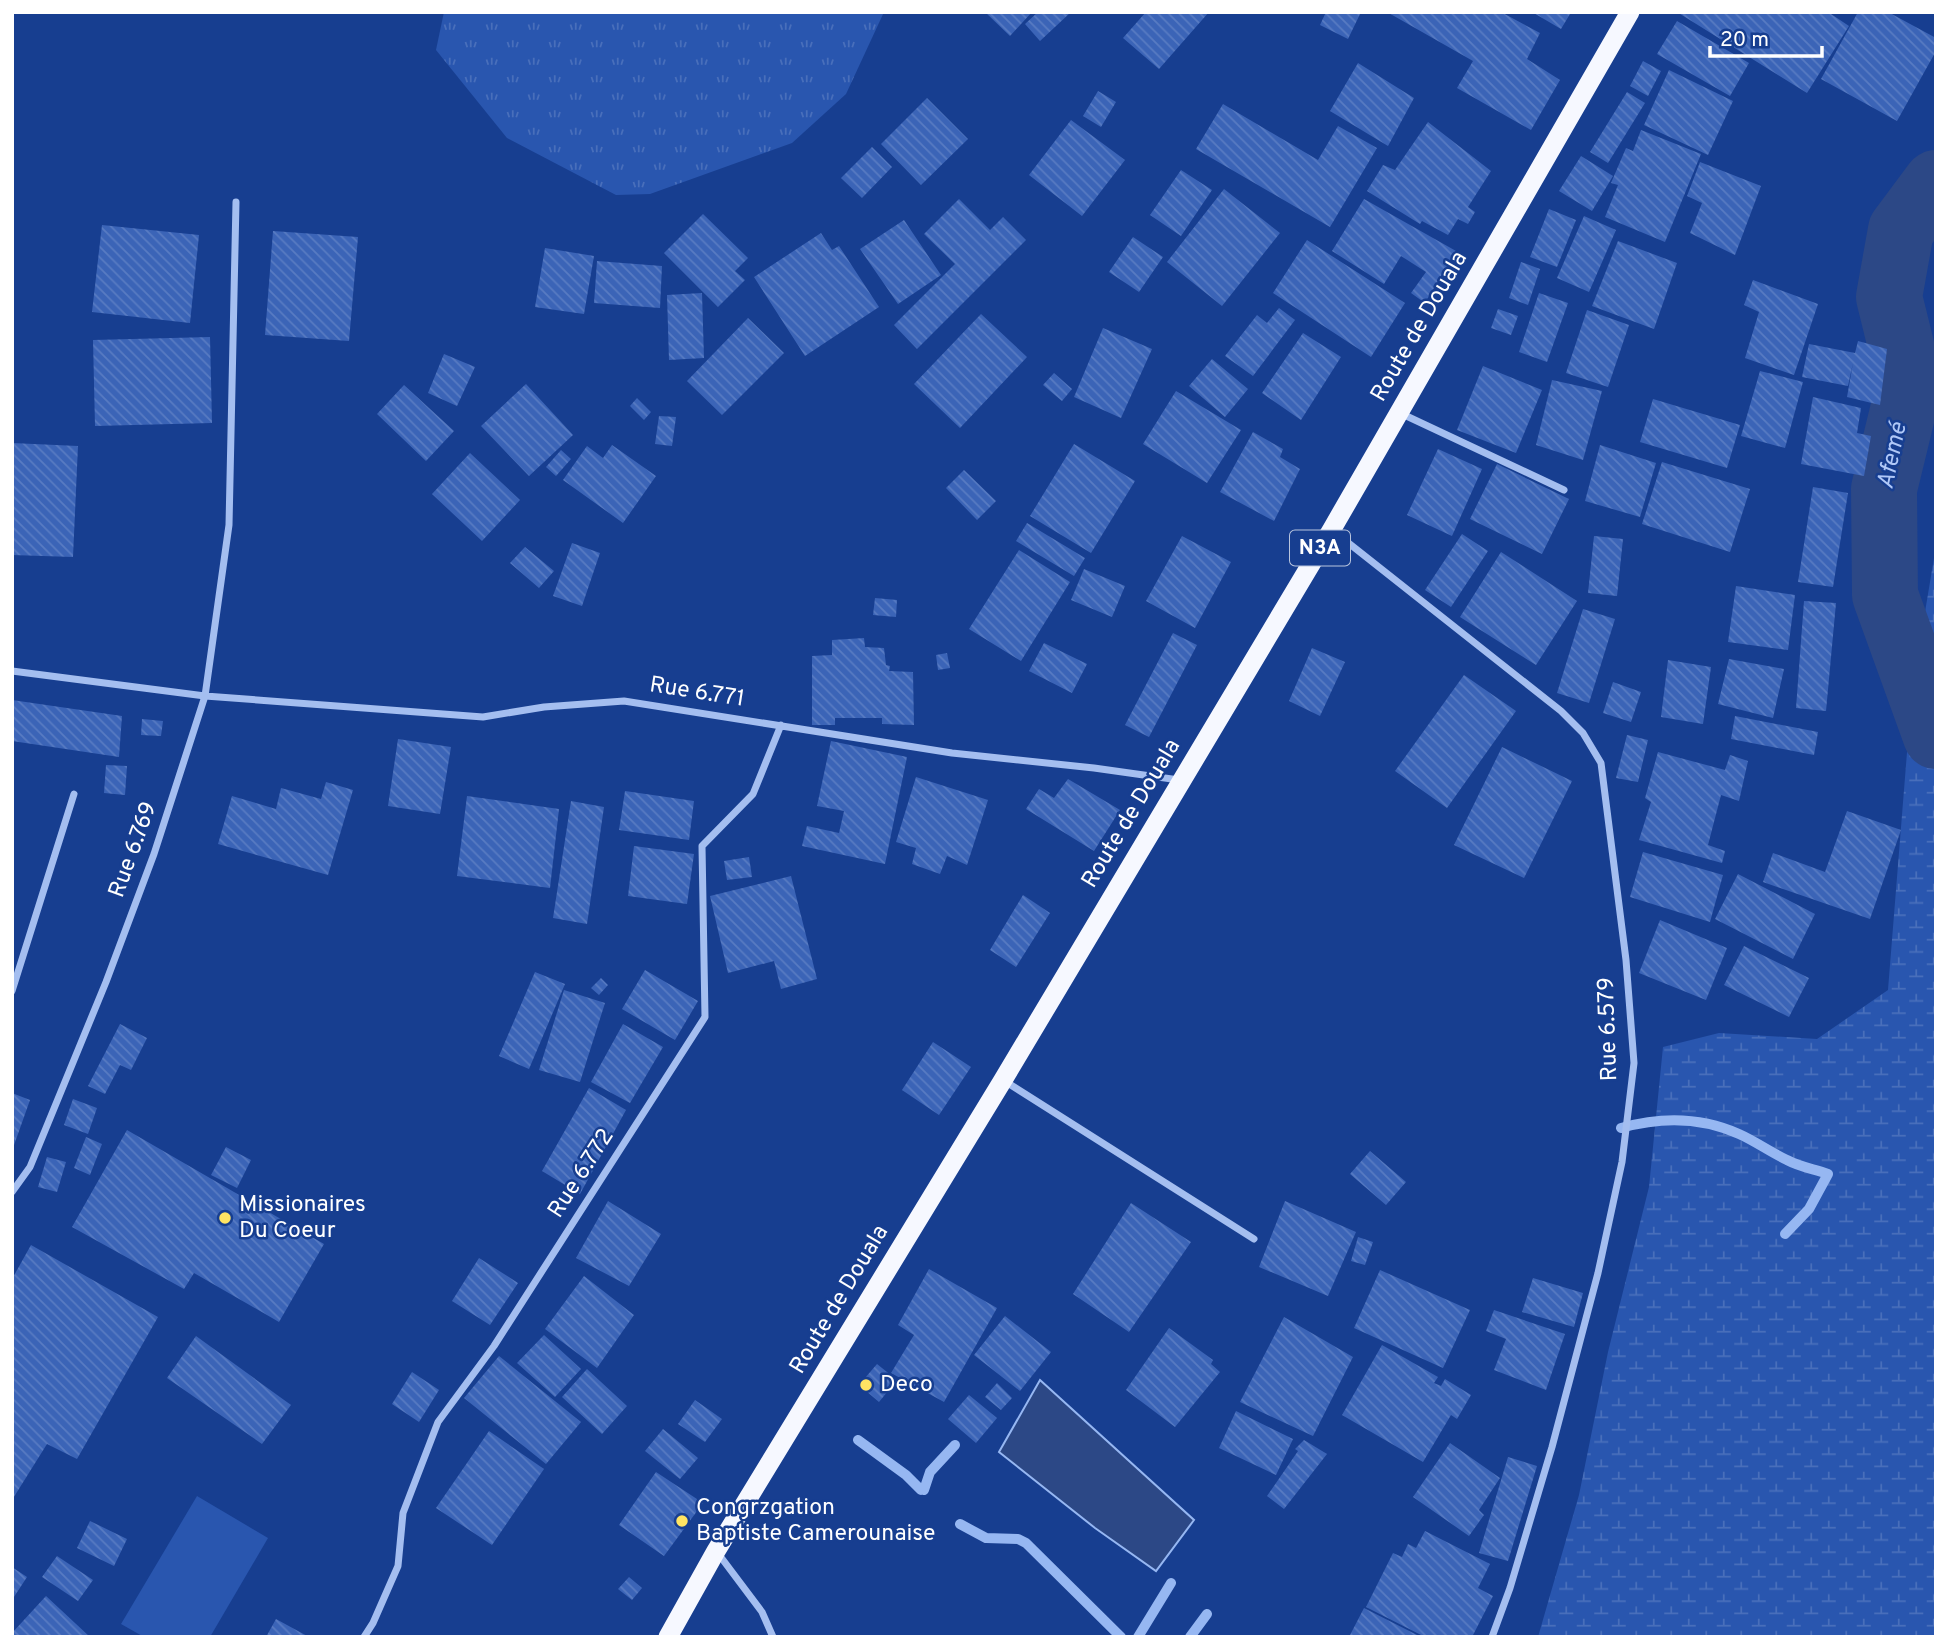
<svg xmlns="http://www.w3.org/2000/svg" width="1948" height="1649" viewBox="0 0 1948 1649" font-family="Overpass,sans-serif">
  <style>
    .grass { fill: url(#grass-tufts) }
    .wetland { fill: url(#wetland-marsh) }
    .pitch { fill: #2956af }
    .water { fill: #2c4886; stroke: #96b7f2; stroke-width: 2 }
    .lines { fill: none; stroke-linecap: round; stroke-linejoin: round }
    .stream { stroke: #96b7f2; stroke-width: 10 }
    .river { stroke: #2c4886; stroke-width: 66 }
    .building { fill: url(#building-back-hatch) }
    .minor { stroke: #a4bef0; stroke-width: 7 }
    .trunk { stroke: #f6f8ff; stroke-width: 19 }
    .poi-dot { fill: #ffe463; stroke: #173e90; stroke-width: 2.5 }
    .labels { text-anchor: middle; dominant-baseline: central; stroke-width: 5; stroke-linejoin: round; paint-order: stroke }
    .shield { fill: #173e90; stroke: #b9c5de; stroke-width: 2 }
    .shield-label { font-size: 21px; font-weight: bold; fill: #fff }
    .street-label { font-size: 23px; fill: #fff; stroke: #173e90 }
    .poi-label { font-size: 23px; fill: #fff; stroke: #173e90; text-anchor: start }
    .water-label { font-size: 24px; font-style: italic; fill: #b0c8f7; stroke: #173e90 }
  </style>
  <defs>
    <pattern id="grass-tufts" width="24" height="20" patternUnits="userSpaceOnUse" patternTransform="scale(1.75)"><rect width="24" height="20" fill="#2956af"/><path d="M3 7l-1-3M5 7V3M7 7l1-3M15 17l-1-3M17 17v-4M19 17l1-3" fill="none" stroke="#496fbb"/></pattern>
    <pattern id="wetland-marsh" width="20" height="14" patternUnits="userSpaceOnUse" patternTransform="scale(1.75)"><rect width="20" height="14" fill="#2956af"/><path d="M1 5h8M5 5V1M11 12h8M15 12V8" fill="none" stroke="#496fbb"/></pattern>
    <pattern id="building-back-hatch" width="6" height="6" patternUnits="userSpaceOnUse" patternTransform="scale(1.75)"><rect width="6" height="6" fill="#3b64b7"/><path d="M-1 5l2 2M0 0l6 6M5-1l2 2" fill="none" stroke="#587bc2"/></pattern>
  </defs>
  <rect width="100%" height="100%" fill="#173e90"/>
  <!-- grass -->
  <path class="grass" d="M444 12H884L846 94 792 143 650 194 616 195 507 138 436 50Z"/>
  <!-- wetland -->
  <path class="wetland" d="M1936 546V1637H1538L1579 1495 1608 1352 1649 1187 1663 1047 1719 1033 1817 1039 1888 990 1912 690Z"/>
  <!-- pitch -->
  <path class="pitch" d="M197 1496 268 1538 210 1637H144L121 1624Z"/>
  <!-- water -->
  <path class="water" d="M1040 1380 1194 1520 1156 1571 1095 1528 999 1452Z"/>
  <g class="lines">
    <!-- stream -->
    <path class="stream" d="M1621 1128C1660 1117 1701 1117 1739 1134 1755 1141 1770 1152 1787 1160 1800 1167 1814 1169 1828 1174L1809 1209 1785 1234
      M858 1440 906 1475 921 1490
      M924 1490 930 1472 955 1445
      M960 1524 986 1538 1018 1539 1026 1543 1121 1637
      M1138 1637 1171 1583
      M1190 1637 1207 1614"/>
    <!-- river -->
    <path class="river" d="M1936 183 1901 230 1889 297 1910 382 1884 489 1885 595 1936 736"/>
  </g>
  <!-- building -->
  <path class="building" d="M985 12H1032L1010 36Z
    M1038 12H1071L1040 41 1025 24Z
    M1146 12H1209L1159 69 1123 38Z
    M1326 12H1361L1348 39 1320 25Z
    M1387 12H1501L1540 33 1527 59 1560 80 1531 130 1457 88 1473 61Z
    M1532 12H1567L1570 14 1561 29Z
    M1677 12H1828L1849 26 1807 93Z
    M1858 12H1888L1936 38V51L1897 121 1821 79Z
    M1677 21 1749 63 1730 96 1657 54Z
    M1643 61 1661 71 1648 96 1630 86Z
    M1358 63 1414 98 1388 146 1330 111Z
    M1669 70 1733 101 1708 155 1644 125Z
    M1098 91 1116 102 1101 127 1083 116Z
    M1627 92 1645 103 1608 163 1590 152Z
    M927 98 968 139 921 185 881 144Z
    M1223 104 1318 160 1338 126 1377 148 1330 227 1196 149Z
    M1071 120 1125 160 1082 216 1029 175Z
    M1428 122 1491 171 1468 207 1475 212 1468 224 1458 219 1448 235 1422 221 1420 224 1367 191 1383 165 1395 170Z
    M1641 130 1701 154 1665 242 1605 217 1618 185 1611 183 1626 148 1633 151Z
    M872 147 892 167 862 198 841 178Z
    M1581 156 1613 176 1592 211 1559 191Z
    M1700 162 1761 186 1735 255 1690 233 1702 203 1687 196Z
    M1181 170 1212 190 1181 236 1150 215Z
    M1224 189 1280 233 1222 306 1167 262Z
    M959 199 990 230 1003 217 1026 240 917 349 894 325 955 264 924 234Z
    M1364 199 1456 251 1425 303 1411 293 1426 272 1401 256 1384 284 1332 251Z
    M1549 209 1576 220 1557 267 1530 257Z
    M703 214 748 258 735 271 745 280 718 307 664 253Z
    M1584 216 1616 230 1589 292 1557 278Z
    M904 220 941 275 898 304 860 249Z
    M102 225 199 235 190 323 92 312Z
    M273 231 358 237 349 341 265 335Z
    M821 233 832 250 839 246 879 307 805 356 754 277Z
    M1133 237 1163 257 1139 292 1109 272Z
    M1307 240 1405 303 1371 357 1273 293Z
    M1618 241 1677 263 1654 329 1592 306Z
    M545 248 594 256 584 314 535 307Z
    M597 261 662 266 660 308 594 303Z
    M1521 262 1540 269 1528 305 1509 298Z
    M1753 280 1818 304 1794 375 1745 358 1759 312 1744 305Z
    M702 293 704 358 669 360 667 295Z
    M1539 293 1568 303 1547 362 1519 352Z
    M1279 308 1295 320 1253 376 1225 356 1257 315 1267 323Z
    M1498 309 1518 316 1511 335 1491 328Z
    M1587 310 1629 325 1608 387 1566 373Z
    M981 314 1027 357 960 428 914 384Z
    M748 318 784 353 722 415 687 381Z
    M1103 328 1152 349 1121 418 1074 397Z
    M1303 333 1341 357 1301 420 1262 393Z
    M210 337 212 423 95 426 93 340Z
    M1858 341 1887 349 1880 405 1847 397 1853 363 1848 386 1802 377 1809 344 1855 353Z
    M444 354 475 367 457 406 428 393Z
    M1212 359 1248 389 1225 417 1189 386Z
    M1483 366 1542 390 1516 453 1457 430Z
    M1760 371 1803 382 1785 448 1741 436Z
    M1054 373 1072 389 1062 401 1043 385Z
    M1552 380 1602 391 1583 460 1536 445Z
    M526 384 573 435 529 476 481 426Z
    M404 385 454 431 426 461 377 414Z
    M1176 391 1241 430 1207 483 1143 444Z
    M1813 397 1861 408 1857 433 1871 436 1864 476 1801 464Z
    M637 398 651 412 644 420 630 406Z
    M1653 399 1740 425 1727 468 1640 442Z
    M659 416 676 417 672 446 655 444Z
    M1253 432 1283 449 1280 457 1300 469 1274 521 1220 492Z
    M12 443 78 446 73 557 12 555Z
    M1074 444 1135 481 1091 553 1030 516Z
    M612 445 656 476 623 523 563 480 587 446 603 458Z
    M1600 445 1656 463 1640 517 1585 501Z
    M1438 449 1482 469 1452 536 1407 515Z
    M561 450 571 459 556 476 546 467Z
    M470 453 520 500 482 541 432 494Z
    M1662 462 1750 489 1730 552 1642 524Z
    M1497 464 1569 499 1542 554 1470 519Z
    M964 470 996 501 977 520 946 488Z
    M1813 487 1848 493 1833 587 1798 582Z
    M1027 523 1085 558 1074 576 1016 541Z
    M1462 534 1488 551 1451 607 1425 590Z
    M1182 536 1231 562 1195 628 1146 601Z
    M1594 536 1623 539 1617 596 1588 593Z
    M572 543 600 553 582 606 553 596Z
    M525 547 554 571 539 588 510 563Z
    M1019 550 1070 582 1021 661 969 629Z
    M1501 552 1577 601 1536 665 1460 617Z
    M1084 569 1125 586 1112 617 1071 600Z
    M1736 586 1795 595 1788 650 1728 642Z
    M875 598 897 600 896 617 873 615Z
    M1804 601 1836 603 1826 711 1796 708Z
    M1583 609 1615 619 1589 703 1557 693Z
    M1173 633 1197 645 1149 737 1125 725Z
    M864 638 865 647 884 648 886 665 890 666 889 671 913 672 914 725 882 724V718H835V725H812V656L832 655V640Z
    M1044 643 1087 664 1072 693 1029 671Z
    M1312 648 1345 662 1320 716 1289 701Z
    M947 653 950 668 938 670 936 655Z
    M1729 659 1784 669 1773 718 1718 704Z
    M1668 660 1711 667 1703 724 1661 717Z
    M1464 675 1516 711 1447 808 1395 771Z
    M1613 682 1641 692 1631 722 1603 713Z
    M12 700 122 716 119 757 12 741Z
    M1735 716 1818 732 1814 755 1731 739Z
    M142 719 163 721 161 736 141 735Z
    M1627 735 1648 740 1638 782 1616 778Z
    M398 739 451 747 440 814 388 806Z
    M831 741 907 757 885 864 802 846 807 826 839 833 844 811 817 806Z
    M1502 747 1572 781 1524 878 1454 845Z
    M1658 752 1725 770 1730 755 1748 761 1739 801 1721 795 1708 845 1725 851 1722 863 1639 840 1651 802 1645 798Z
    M106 765 127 766 125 795 104 793Z
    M916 777 988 800 967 865 947 856 940 874 912 864 916 848 896 842Z
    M1068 779 1120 810 1094 851 1026 809 1039 789 1054 798Z
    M326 782 353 790 328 875 218 844 232 796 276 809 281 788 321 799Z
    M625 791 694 801 689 840 619 830Z
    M467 796 559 809 550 888 457 876Z
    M571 801 604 807 587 924 553 918Z
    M1847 811 1901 830 1870 919 1763 882 1773 853 1825 872Z
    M634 846 694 854 687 904 628 896Z
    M1643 852 1723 875 1710 922 1630 897Z
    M749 857 752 877 727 880 724 861Z
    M1738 874 1815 914 1793 959 1715 919Z
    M791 876 817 979 781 989 774 961 728 973 710 896Z
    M1023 895 1050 913 1016 967 990 950Z
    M1660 920 1727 948 1706 1000 1639 973Z
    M1744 946 1809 978 1789 1017 1724 985Z
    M645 970 698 1001 675 1040 622 1009Z
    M535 972 565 984 529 1069 499 1056Z
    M601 978 608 985 599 995 591 988Z
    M564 990 605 1003 580 1082 539 1070Z
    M120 1024 147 1038 131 1070 120 1065 105 1094 88 1086Z
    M623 1024 663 1047 630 1103 591 1082Z
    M933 1042 971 1067 939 1115 902 1090Z
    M589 1088 626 1110 580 1194 542 1171Z
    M12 1093 30 1100 13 1148H12Z
    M73 1099 97 1108 88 1134 64 1125Z
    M127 1130 324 1244 279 1322 194 1273 184 1289 72 1227Z
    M86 1137 102 1144 90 1175 74 1168Z
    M226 1147 251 1160 237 1188 211 1175Z
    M1370 1151 1406 1182 1386 1205 1350 1174Z
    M47 1157 66 1162 57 1192 38 1187Z
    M608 1201 661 1234 629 1286 576 1258Z
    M1285 1201 1356 1232 1328 1296 1259 1267Z
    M1131 1203 1191 1242 1129 1332 1073 1294Z
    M1358 1237 1373 1242 1365 1265 1351 1261Z
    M31 1245 158 1317 77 1459 47 1444 12 1500V1279Z
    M479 1258 518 1283 490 1325 452 1301Z
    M929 1269 997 1308 944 1402 891 1373 914 1335 898 1325Z
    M1380 1270 1470 1310 1443 1368 1354 1328Z
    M584 1276 634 1315 597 1368 545 1329Z
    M1533 1278 1583 1293 1574 1327 1522 1312Z
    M1494 1310 1565 1334 1546 1390 1494 1370 1506 1339 1486 1331Z
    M1005 1316 1051 1352 1020 1391 974 1355Z
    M1284 1317 1353 1357 1313 1436 1240 1402Z
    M1169 1328 1213 1360 1211 1364 1220 1372 1175 1427 1126 1390Z
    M544 1335 581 1369 555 1397 517 1363Z
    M196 1336 291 1405 262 1444 167 1378Z
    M1382 1345 1438 1377 1434 1383 1441 1386 1445 1379 1471 1395 1457 1419 1451 1415 1423 1462 1342 1415Z
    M499 1356 581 1422 546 1464 464 1398Z
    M877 1364 897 1380 879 1402 859 1385Z
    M587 1369 627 1406 602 1434 562 1397Z
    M412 1372 439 1390 419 1422 392 1404Z
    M997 1383 1012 1398 1001 1410 985 1397Z
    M969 1395 997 1418 976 1443 948 1419Z
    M695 1400 722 1419 705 1442 678 1424Z
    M1236 1411 1293 1439 1276 1475 1219 1448Z
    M663 1429 698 1458 680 1479 645 1451Z
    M489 1431 544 1469 492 1545 436 1508Z
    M1304 1440 1327 1454 1284 1509 1267 1496 1298 1451 1295 1449Z
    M1450 1443 1500 1478 1479 1510 1484 1515 1469 1536 1413 1497Z
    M1508 1457 1537 1466 1508 1561 1479 1553Z
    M656 1472 703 1503 664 1556 619 1525Z
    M90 1521 127 1539 114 1566 77 1548Z
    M1425 1531 1490 1564 1478 1588 1493 1596 1472 1637H1425L1366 1607 1393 1553 1402 1557 1408 1544 1416 1548Z
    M57 1556 93 1580 78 1601 42 1577Z
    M12 1567 27 1577 12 1600Z
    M629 1577 642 1588 632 1600 618 1589Z
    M46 1596 90 1637H12V1633Z
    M1364 1608 1421 1637H1349Z
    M276 1619 309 1637H266Z"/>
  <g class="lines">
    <!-- minor -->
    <path class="minor" d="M236 202 229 525 205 696 483 717 544 707 624 701 952 753 1094 768 1179 780
      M1400 413 1564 490
      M1332 530 1561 711 1583 733 1601 763 1626 960 1634 1063 1622 1162 1598 1273 1552 1447 1510 1588 1492 1637
      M12 671 205 696 154 854 106 982 30 1167 12 1192
      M12 991 74 794
      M1003 1080 1254 1239
      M717 1552 762 1612 773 1637
      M364 1637 373 1623 398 1566 403 1513 438 1422 494 1346 705 1017 702 846 753 794 781 725"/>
    <!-- trunk -->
    <path class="trunk" d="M668 1637 716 1551 1003 1080 1332 529 1630 12"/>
  </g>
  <!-- markers -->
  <g class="poi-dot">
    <circle cx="225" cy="1218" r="7"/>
    <circle cx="866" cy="1385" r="7"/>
    <circle cx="682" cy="1521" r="7"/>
  </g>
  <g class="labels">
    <!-- shield labels -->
    <rect class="shield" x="1290" y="530.5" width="60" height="35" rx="5"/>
    <g class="shield-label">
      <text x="1320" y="548">N3A</text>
    </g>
    <!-- street labels -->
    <g class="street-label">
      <text transform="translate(1420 327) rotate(-60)">Route de Douala</text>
      <text transform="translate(697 693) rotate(9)">Rue 6.771</text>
      <text transform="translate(1132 814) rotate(-59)">Route de Douala</text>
      <text transform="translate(134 850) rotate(-70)">Rue 6.769</text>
      <text transform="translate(1609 1029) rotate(-92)">Rue 6.579</text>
      <text transform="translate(582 1174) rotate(-57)">Rue 6.772</text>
      <text transform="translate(840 1300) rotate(-59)">Route de Douala</text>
    </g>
    <!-- poi labels -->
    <g class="poi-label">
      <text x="239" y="1205">Missionaires<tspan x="239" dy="26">Du Coeur</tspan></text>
      <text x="880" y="1385">Deco</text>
      <text x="696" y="1508">Congrzgation<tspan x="696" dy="26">Baptiste Camerounaise</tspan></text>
    </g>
    <!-- water labels -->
    <g class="water-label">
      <text transform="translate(1893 456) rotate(-78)">Afemé</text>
    </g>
  </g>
  <!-- border -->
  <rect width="1948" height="1649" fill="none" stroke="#ffffff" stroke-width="28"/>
  <!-- scale -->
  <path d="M1710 46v10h112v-10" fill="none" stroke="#ffffff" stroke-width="3.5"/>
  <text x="1720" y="46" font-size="21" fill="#ffffff" stroke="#173e90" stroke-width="5" paint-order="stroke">20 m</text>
</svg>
